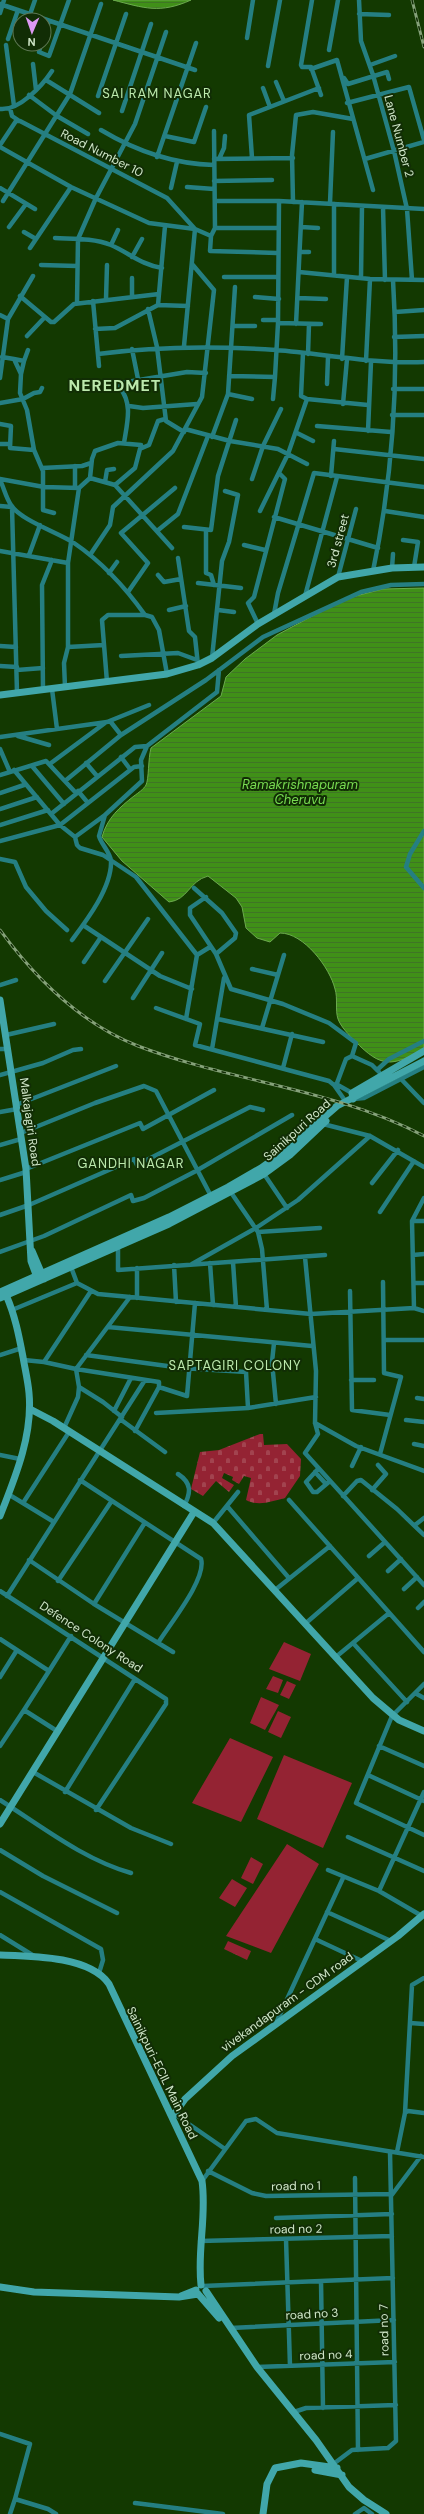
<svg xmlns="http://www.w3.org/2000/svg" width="424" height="2514" viewBox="0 0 424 2514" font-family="'DM Sans',sans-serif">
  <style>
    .cemetery { fill: url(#cemetery-stones) }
    .park { fill: url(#park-tufts) }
    .pitch { fill: #942333 }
    .water { fill: url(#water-rules); stroke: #6baa4d }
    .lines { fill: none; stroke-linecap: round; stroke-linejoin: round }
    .street { stroke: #257f82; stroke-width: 4.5 }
    .secondary { stroke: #41a7aa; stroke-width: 7 }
    .rail-casing { stroke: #85a179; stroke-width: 3 }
    .rail { stroke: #112d05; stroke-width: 1.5; stroke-dasharray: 4.5; stroke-linecap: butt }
    .labels { text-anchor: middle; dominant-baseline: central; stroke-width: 4; stroke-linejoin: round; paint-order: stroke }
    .street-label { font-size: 12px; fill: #d0e6c9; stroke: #112d05 }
    .neighbourhood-label { font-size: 13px; letter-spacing: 1px; fill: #bce9ad; stroke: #112d05 }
    .water-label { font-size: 13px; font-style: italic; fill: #78db51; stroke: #112d05 }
    .district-label { font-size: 16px; font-weight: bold; letter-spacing: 1px; fill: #bce9ad; stroke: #112d05 }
  </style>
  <defs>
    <pattern id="cemetery-stones" width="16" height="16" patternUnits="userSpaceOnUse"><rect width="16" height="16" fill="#942333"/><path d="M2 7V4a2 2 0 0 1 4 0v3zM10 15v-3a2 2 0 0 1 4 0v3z" fill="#a2434f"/></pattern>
    <pattern id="park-tufts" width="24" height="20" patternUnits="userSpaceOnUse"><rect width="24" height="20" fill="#942333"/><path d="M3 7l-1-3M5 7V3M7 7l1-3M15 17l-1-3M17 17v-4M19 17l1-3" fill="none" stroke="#a2434f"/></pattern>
    <pattern id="water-rules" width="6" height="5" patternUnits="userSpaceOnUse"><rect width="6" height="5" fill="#409018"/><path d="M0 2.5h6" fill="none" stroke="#3f7625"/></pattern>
  </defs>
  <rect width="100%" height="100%" fill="#133901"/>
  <!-- cemetery -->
  <path class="cemetery" d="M260 1434H263L264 1445 287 1444 301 1459 300 1476 285 1498C272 1501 259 1507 246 1500L251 1478 244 1476 239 1484 232 1480 233 1477 224 1473 222 1478 234 1485 229 1492 216 1481 203 1496 191 1489 200 1452 219 1450Z"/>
  <!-- park -->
  <path class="park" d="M228 1941 251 1951 247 1960 224 1949Z"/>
  <!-- pitch -->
  <path class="pitch" d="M284 1642 311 1654 300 1681 269 1669Z
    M273 1676 283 1680 278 1693 266 1689Z
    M287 1681 296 1685 289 1699 280 1695Z
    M261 1697 279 1705 265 1730 250 1723Z
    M278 1711 291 1717 281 1738 268 1732Z
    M230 1738 273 1757 241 1822 192 1803Z
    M284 1755 352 1783 323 1848 257 1819Z
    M287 1844 319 1864 271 1953 226 1936Z
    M251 1857 263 1864 253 1884 241 1878Z
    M232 1879 247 1888 235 1907 219 1898Z"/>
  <!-- water -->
  <path class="water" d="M113 0H191C160 14 144 8 113 0Z
    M424 588V1049C392 1067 381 1068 355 1041 349 1035 341 1027 338 1019 335 1010 338 998 335 989 330 968 304 933 280 933L270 942 257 938 246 928 242 907 236 898 208 876C189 881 188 900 169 902L122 861 102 837C107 818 120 807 134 796 138 793 144 789 146 785 149 779 148 759 151 748L221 696 226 677 245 659 277 635 344 599 383 589Z"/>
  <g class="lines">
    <!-- street -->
    <path class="street" d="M312 0 301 65 302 67H311L321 95
      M359 0 361 41 373 75 394 151 407 209 412 280
      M0 4 195 70
      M0 13 4 0
      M359 14 389 15
      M28 20 35 0
      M44 36 49 21
      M247 38 253 0
      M8 39 18 10
      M41 44 39 52 49 56 69 0
      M6 45 14 106
      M28 47 29 44
      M329 50 338 0
      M33 64 36 90
      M370 65 395 56
      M268 66 280 0
      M311 69 337 60 373 190
      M344 78 348 84 387 72 389 79
      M46 80 99 113
      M276 82 284 101
      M263 88 270 107
      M29 95 57 116 88 134
      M98 96 126 14
      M347 103 409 87 424 140
      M10 108 12 116 18 120
      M0 109C19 111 42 86 52 71
      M122 111 151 24
      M101 130C136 151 172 164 214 165
      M214 131 215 228 211 236 210 251 277 253
      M165 136 194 142 206 107
      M0 145 16 121H20L167 198 195 229
      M0 147 71 187 149 223 195 229 211 236
      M157 157 196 43
      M252 158 249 115 319 88
      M214 159 293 158
      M219 159 224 148 225 136
      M365 159 424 142
      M214 181 272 180
      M187 187 214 189
      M0 188 35 209
      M171 188 177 162
      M3 201 70 94 101 4
      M215 201H279L424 209
      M293 202 292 155 296 115 313 112 353 119
      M330 203 333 132
      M334 204V275
      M383 207 385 280
      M9 227 26 204
      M301 227 318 228
      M215 228H278
      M24 232 36 239
      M55 238C73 239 93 238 111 245 129 253 142 265 162 268
      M111 245 118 230
      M30 248 71 187
      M300 252H309
      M132 257 142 239
      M41 265 77 266
      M299 272 370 279 424 280
      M224 277H278
      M361 278 362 206
      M20 296 51 322H54L74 304 159 294
      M132 296V278
      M255 297 279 299
      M298 298 326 299
      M106 299 107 265
      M93 301 99 366
      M77 303 78 239 96 198 135 124 166 32
      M158 305 165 226
      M148 309 157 347 166 421 184 432
      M395 312 424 310
      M0 315 8 319
      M263 320H278
      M278 323 321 324
      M296 324 302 202
      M234 326H255
      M95 329 115 328 158 305 188 306
      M27 336 45 317
      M394 337 424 336
      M184 346 195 229
      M132 349 138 379
      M303 353 301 396 307 399 368 405
      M98 354C158 346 216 346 276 350 326 354 374 364 424 362
      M308 354 309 324
      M2 357 14 359 21 374 20 393 27 410 34 450 43 471V510L54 513
      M14 359 24 361 21 374
      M342 359 347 277
      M24 361 28 350
      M366 361 370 279
      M229 376 275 377 278 323 279 201
      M0 378 8 319 33 276
      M327 384 328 357
      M393 389H424
      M228 394 252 399
      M273 399 275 377
      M0 403 23 399 34 393 40 392 42 388
      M343 404 347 359
      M129 406 143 408 197 404
      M392 415H424
      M0 424 11 426 10 448 34 450
      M317 426 391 432
      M185 429 230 441 278 449 307 464
      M368 431 371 362
      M297 433 313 441
      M212 437 228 394 235 287
      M124 443C127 423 133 404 120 388L121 383 187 372 206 373
      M0 444H10
      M142 448 149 445 158 421 165 419
      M334 449 424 459
      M42 468 82 466 91 463
      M331 476 334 441
      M90 478 92 459 95 451 118 443 141 445 135 468 115 485
      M0 479 44 487 79 488
      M252 479 263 446 281 409
      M0 480C4 488 6 498 11 505 20 520 59 533 74 543 102 562 125 587 145 615
      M105 482 107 470 114 469
      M75 488V466
      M0 506 12 507 17 693
      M260 511 288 454 307 399
      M385 511 424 517
      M274 517 378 548
      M184 527 211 530 218 476 236 420
      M157 531 178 514 208 436
      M206 531V573L211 575 214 585
      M403 540 418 542 414 567
      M244 545 265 550
      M0 551 68 563
      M29 555 40 525
      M90 555 110 525 113 507 173 451 202 397 214 290 192 264
      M178 558 189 631 195 637 198 665
      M392 568 393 554
      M373 571C393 476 399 376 393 280
      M109 573 117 562
      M158 575 164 582 181 579
      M338 577 356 509
      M198 583 241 588
      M128 592 148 563 121 533 175 488
      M305 596 337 477
      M169 610 186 606
      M218 610 234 612
      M274 614 278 593 314 473 424 487
      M258 624 248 603 254 597 285 479 279 473
      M0 646 16 647
      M68 647 104 645
      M121 656 178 653 197 660
      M212 658 222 561 229 542 238 495 225 491
      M0 666 17 667
      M17 670 43 668
      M107 682 102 620 108 615H145L152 617 159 630 167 674
      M65 687 64 663 68 647V563L79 488 90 478 115 485 172 548
      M52 689 57 729
      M43 690 42 585 52 560
      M110 721 121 735
      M18 736 49 745
      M0 737 107 722 149 705
      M0 749 10 772
      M121 757 130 769
      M51 763 105 723
      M86 763 97 776
      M32 766 64 804
      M14 770 60 825 75 837 105 815
      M0 775 46 761 76 793
      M65 781 121 735 206 680 263 637 361 592 391 585 424 584
      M78 791 88 803
      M0 793 24 785
      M0 809 37 797
      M51 814 135 747 147 746
      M0 825 48 810
      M424 831 410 854 406 867 424 888
      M75 837 77 845 80 848 103 855 136 877 197 955 186 1019
      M0 841 60 825 134 767 142 766
      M0 859 15 862 26 887 46 911 67 930
      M194 888 222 913 236 933 235 938 216 954
      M206 897 190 908V915L216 954 231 989 283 1004 329 1023 356 1043 352 1056 346 1059 337 1083
      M83 925 160 976 192 989
      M72 940C87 920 112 887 111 861 110 852 101 844 99 836L105 815 142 781 141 760 147 746 217 692 219 670
      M197 955 210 947
      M84 962 101 937
      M252 969 278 975
      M105 981 148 919
      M0 985 16 980
      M133 998 162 953
      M156 1008 200 1024 195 1045 329 1081 334 1085 346 1102
      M218 1019 323 1042
      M262 1028 284 955
      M6 1035 54 1024
      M0 1049H7
      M212 1049 224 978
      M352 1056 372 1065 379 1072
      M283 1068 292 1034
      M377 1070 389 1059 424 1041
      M0 1075 43 1063 73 1050 81 1049
      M401 1079 424 1103
      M336 1084 352 1093
      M353 1099 364 1098 424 1067
      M16 1105 116 1066
      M0 1112 17 1109
      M323 1124 370 1136 424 1167
      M21 1133 95 1103 144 1086 156 1091 211 1196
      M0 1145 21 1139
      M26 1169 140 1123 143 1129 214 1090
      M264 1174 287 1208
      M0 1180 26 1172
      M372 1183 398 1150
      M230 1191 258 1232 262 1249 267 1310
      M380 1212 414 1161
      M0 1215 29 1205 134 1159 137 1165 250 1107 263 1110
      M412 1221H424
      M258 1232 320 1228
      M118 1246V1270L325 1255
      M0 1252 44 1236 131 1195 133 1201 144 1198 196 1171 292 1115
      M413 1255 424 1254
      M305 1257 316 1371 315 1423 318 1434 305 1453 424 1585
      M233 1262 236 1307
      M210 1263 213 1305
      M192 1264 256 1228 298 1200 370 1136
      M174 1265 176 1302
      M71 1267 77 1283
      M414 1283H424
      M350 1291 352 1410 390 1415
      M130 1297 76 1369 159 1382V1387L187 1396 195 1303
      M137 1298V1268
      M414 1308 412 1221 424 1198
      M12 1310 77 1283 98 1294 311 1314 414 1308 424 1311
      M108 1327 312 1346
      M384 1340H424
      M274 1343 272 1362 276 1404
      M0 1355 22 1348
      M86 1355 182 1368 246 1372 248 1408
      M24 1360 44 1362 91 1291
      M44 1362 76 1369 79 1387
      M145 1380 120 1419 165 1452
      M351 1380H374
      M417 1398 424 1399
      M114 1411 131 1378
      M156 1413 248 1408 316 1397
      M406 1420 424 1422
      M315 1423 356 1446 424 1471
      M64 1428 78 1397 79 1387 103 1402 122 1417
      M135 1431 159 1387
      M414 1444 424 1446
      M380 1454 401 1377 384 1373 383 1282
      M0 1455 20 1459
      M352 1466 361 1447
      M318 1469 306 1482 313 1492H317L330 1481
      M315 1472 326 1484
      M178 1474C192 1483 191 1493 184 1506
      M80 1480 201 1559C207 1579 169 1625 158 1643
      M372 1490 386 1474 378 1465
      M8 1494 54 1522
      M343 1496 357 1481 361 1480 397 1509 424 1535
      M289 1500 424 1652
      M23 1503 69 1432
      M227 1506 289 1578
      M213 1523 238 1492
      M415 1525 424 1518
      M369 1556 385 1542
      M29 1560 94 1604 173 1652
      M388 1571 401 1559
      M58 1581 111 1502
      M404 1589 417 1577
      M275 1590 330 1546
      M0 1591 166 1699V1704L96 1810
      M7 1596 120 1419
      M94 1604 144 1524
      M418 1608 424 1602
      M306 1623 357 1579
      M0 1639 49 1671 24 1710 57 1731
      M353 1643 407 1702
      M337 1656 388 1614
      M49 1671 71 1636
      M0 1677 17 1650
      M424 1684 392 1716 356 1803 424 1835
      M415 1693 424 1698
      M0 1746 24 1710
      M379 1746 424 1766
      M33 1772 131 1828 171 1844
      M368 1775 424 1801
      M65 1792 135 1679
      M0 1800C41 1826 84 1860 131 1873
      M348 1837 424 1871
      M0 1850 43 1876 117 1913
      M328 1870 379 1891 422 1916
      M379 1891 424 1792
      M0 1892 101 1949 103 1960 99 1973
      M327 1912 391 1941
      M0 1935 34 1956
      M315 1939 362 1961
      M277 2021 343 1878
      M410 2023 424 2024
      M173 2113 225 2149
      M405 2113 412 1985 424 1978
      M397 2152 405 2113 408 2111 424 2113
      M208 2171 252 2193 266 2196 391 2194
      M355 2178 358 2450
      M202 2181 246 2121 256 2119 277 2133 424 2157
      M391 2196 421 2156
      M276 2218 392 2214
      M286 2239 290 2366
      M200 2241 392 2236
      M321 2281 323 2408
      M203 2286 393 2278
      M231 2328 394 2320
      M257 2367 395 2362
      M294 2412 306 2408 396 2405
      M0 2434 30 2444 15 2499
      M336 2462 352 2450 388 2448 396 2441 390 2152
      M135 2503 223 2514
      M10 2514 15 2499 48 2509 56 2514
      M355 2514 364 2508 372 2514"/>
    <!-- secondary -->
    <path class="secondary" d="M0 695 167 674 198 665 212 658 258 624 338 577 392 568 424 567
      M0 1000 26 1169 31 1261 38 1280
      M353 1099 352 1093 424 1051
      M32 1251 44 1279
      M0 1292 169 1217 228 1187 261 1168 286 1150 337 1106 424 1061
      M0 1298 169 1224 230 1192 264 1174 290 1155 326 1121
      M30 1409 53 1421 213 1523 373 1698 399 1720 424 1731
      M0 1516C15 1478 33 1435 29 1393 28 1381 25 1369 23 1357 19 1336 15 1315 6 1295
      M0 1824 194 1512
      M0 1955C31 1956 90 1956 109 1984L202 2181C207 2216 197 2250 201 2285
      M172 2117 185 2099 232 2056 398 1936 424 1914
      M0 2287 34 2292 179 2297 198 2294
      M206 2291 257 2367 316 2440 349 2487 364 2500 386 2514
      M199 2295 219 2318
      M181 2296 196 2290
      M315 2470 342 2475
      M263 2514 267 2484 275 2468 301 2463 337 2468"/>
    <defs>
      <path id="rail" d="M412 0 424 47
        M0 930C35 978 82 1024 138 1046 232 1082 335 1089 424 1136"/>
    </defs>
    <!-- rail casing -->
    <use href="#rail" class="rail-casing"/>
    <!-- rail -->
    <use href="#rail" class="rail"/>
  </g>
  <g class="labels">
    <!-- street labels -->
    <g class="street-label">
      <text transform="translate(399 136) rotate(75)">Lane Number 2</text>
      <text transform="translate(102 153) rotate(27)">Road Number 10</text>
      <text transform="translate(338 541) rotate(-75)">3rd street</text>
      <text transform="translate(30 1122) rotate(82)">Malkajagiri Road</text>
      <text transform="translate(297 1130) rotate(-42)">Sainikpuri Road</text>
      <text transform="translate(91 1637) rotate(33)">Defence Colony Road</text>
      <text transform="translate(287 2002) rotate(-36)">vivekandapuram - CDM road</text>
      <text transform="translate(162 2073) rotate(64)">Sainikpuri-ECIL Main Road</text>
      <text transform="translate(296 2186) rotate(-1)">road no 1</text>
      <text transform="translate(296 2229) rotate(-1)">road no 2</text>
      <text transform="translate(312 2314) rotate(-3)">road no 3</text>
      <text transform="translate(384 2330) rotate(-91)">road no 7</text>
      <text transform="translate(326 2355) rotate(-2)">road no 4</text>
    </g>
    <!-- neighbourhood labels -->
    <g class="neighbourhood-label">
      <text x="157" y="93">SAI RAM NAGAR</text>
      <text x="131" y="1163">GANDHI NAGAR</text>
      <text x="235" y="1365">SAPTAGIRI COLONY</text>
    </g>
    <!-- water labels -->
    <g class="water-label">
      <text x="300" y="784">Ramakrishnapuram<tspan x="300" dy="15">Cheruvu</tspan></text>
    </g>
    <!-- district labels -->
    <g class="district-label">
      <text x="115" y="385">NEREDMET</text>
    </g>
  </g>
  <!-- north arrow -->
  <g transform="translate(32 32) rotate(182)"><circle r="19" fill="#112d05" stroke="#5d7753"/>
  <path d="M0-3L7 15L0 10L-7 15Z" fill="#dd99f3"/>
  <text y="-6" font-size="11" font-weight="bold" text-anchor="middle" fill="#d0e6c9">N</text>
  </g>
</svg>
